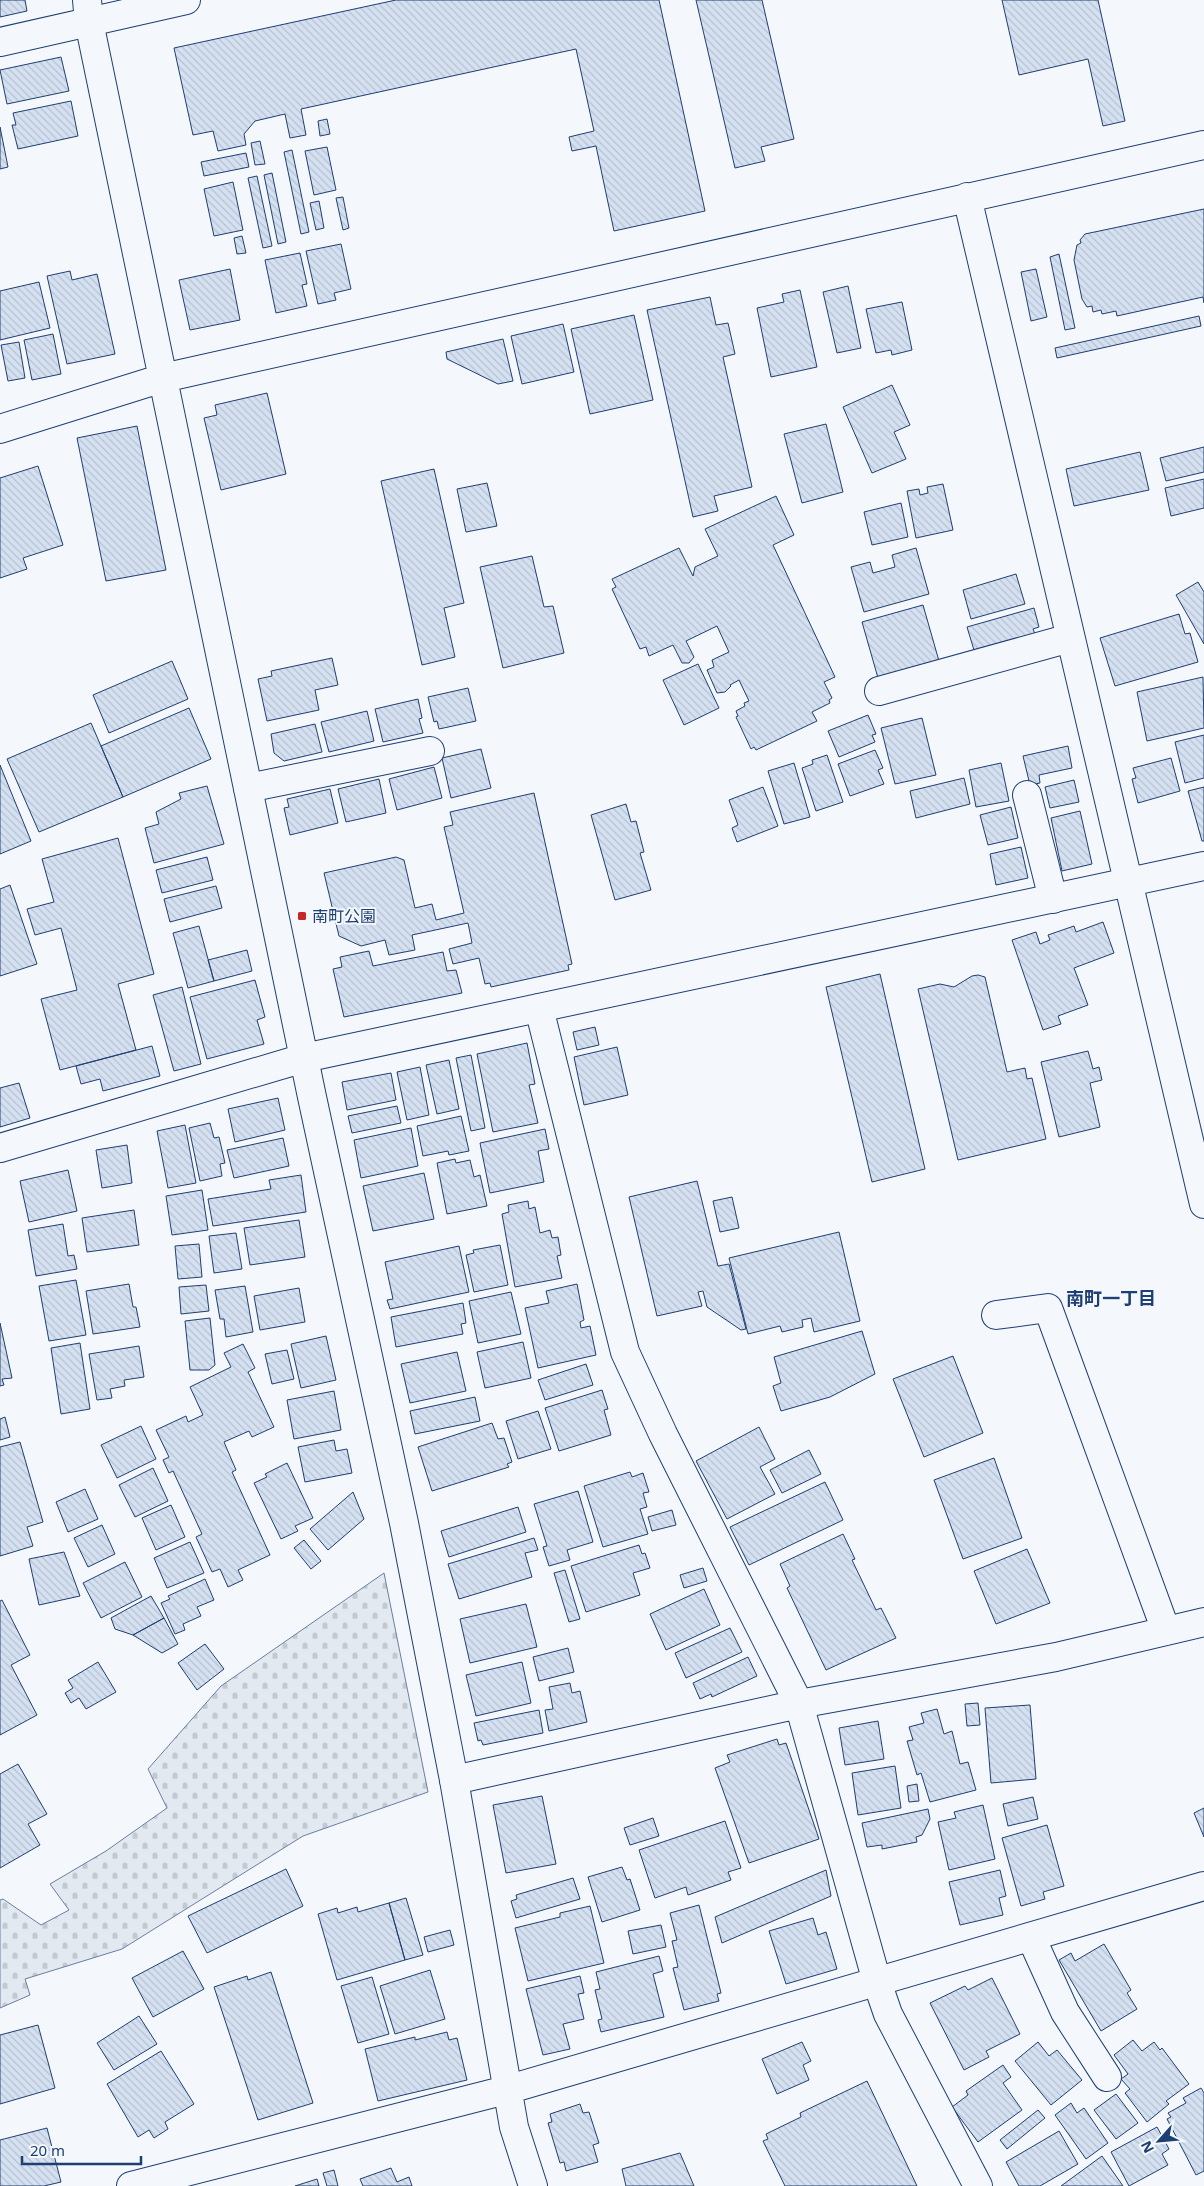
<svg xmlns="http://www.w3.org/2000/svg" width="1204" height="2186" viewBox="0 0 1204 2186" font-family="'Noto Sans','Noto Sans JP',sans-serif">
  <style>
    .cemetery { fill: url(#cemetery-stones); stroke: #687fa3 }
    .building { fill: url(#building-back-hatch); stroke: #1d3f73 }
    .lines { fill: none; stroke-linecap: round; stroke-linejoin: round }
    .minor-casing { stroke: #1d3f73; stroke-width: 30 }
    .tertiary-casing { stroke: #1d3f73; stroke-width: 30 }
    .minor { stroke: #f4f7fb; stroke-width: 28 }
    .tertiary { stroke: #f4f7fb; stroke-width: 28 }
    .poi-dot { fill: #c62828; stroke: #f4f7fb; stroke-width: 2 }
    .labels { text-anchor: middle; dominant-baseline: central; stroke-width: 4; stroke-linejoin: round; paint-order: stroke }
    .poi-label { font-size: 16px; fill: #1d3f73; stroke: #f4f7fb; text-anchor: start }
    .neighbourhood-label { font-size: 18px; font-weight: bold; fill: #1d3f73; stroke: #f4f7fb }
  </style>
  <defs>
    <pattern id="cemetery-stones" width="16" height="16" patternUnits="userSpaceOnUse" patternTransform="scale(1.25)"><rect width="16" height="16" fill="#e3e9f0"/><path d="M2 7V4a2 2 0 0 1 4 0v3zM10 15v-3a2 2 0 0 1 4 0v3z" fill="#c2c9d1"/></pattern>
    <pattern id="building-back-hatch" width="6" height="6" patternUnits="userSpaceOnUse" patternTransform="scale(1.25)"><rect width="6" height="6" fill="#d5e0f0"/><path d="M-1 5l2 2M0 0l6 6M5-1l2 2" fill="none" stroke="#b6c1d1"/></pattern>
  </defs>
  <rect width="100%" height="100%" fill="#f4f7fb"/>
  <!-- cemetery -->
  <path class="cemetery" d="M384 1573 428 1792 303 1836 122 1949 25 1979 30 1995 0 2008V1900L3 1899 41 1925 69 1910 50 1884 106 1851 167 1808 148 1769 221 1686Z"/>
  <!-- building -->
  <path class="building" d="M0 0H25L27 11 0 17Z
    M396 0H659L705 211 614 231 596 146 572 151 569 137 594 131 576 49 301 109 306 135 290 138 285 114 255 121 244 134 246 145 218 151 213 131 193 135 174 48Z
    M696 0H762L794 139 761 147 765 161 735 168Z
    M1002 0H1098L1125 121 1103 126 1088 59 1019 75Z
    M61 57 69 91 7 104 0 70Z
    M71 101 78 136 18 149 12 125H16L13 113Z
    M327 119 330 134 320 136 318 121Z
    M0 127 8 167 0 169Z
    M260 141 265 164 255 165 251 143Z
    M327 147 336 190 314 195 305 151Z
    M292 150 309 232 301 234 284 152Z
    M246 153 249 167 204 176 201 162Z
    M272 173 286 242 278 244 264 175Z
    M257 176 272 246 263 248 248 178Z
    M233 182 243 230 214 236 204 189Z
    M343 197 349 228 343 230 336 198Z
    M319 201 324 228 316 230 310 203Z
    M1204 209V303L1203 297 1117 316 1116 311 1102 314 1101 310 1093 312 1092 306 1087 307 1082 299 1074 260 1077 245 1081 243 1080 240 1085 234Z
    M242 236 246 253 237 254 234 238Z
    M341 244 351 289 334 293 336 300 318 304 306 251Z
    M300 253 307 284 302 285 307 306 276 313 265 260Z
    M1059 254 1075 328 1065 330 1050 257Z
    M230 269 240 320 190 330 179 280Z
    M1036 269 1047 317 1031 321 1021 272Z
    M70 271 72 280 97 274 115 354 67 364 47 276Z
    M39 282 50 328 0 340V291Z
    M848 286 861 348 837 353 823 292Z
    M800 290 817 367 771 377 757 308 784 302 782 294Z
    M710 297 716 325 728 323 735 354 723 357 752 487 714 496 718 511 693 517 647 310Z
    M902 302 912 350 892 355 891 350 876 353 866 309Z
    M634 315 653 400 590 414 571 329Z
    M1199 316 1201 326 1057 358 1055 348Z
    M563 324 574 372 522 384 511 336Z
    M53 334 61 374 32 380 24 340Z
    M503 339 513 381 498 384 447 359 446 352Z
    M19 342 25 378 8 381 1 345Z
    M892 385 910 425 894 432 906 459 872 473 843 407Z
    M267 393 286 474 221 490 204 418 217 415 215 405Z
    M826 424 843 492 802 503 784 434Z
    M137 426 166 570 106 581 77 438Z
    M1204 447V472L1166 481 1160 458Z
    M1140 452 1149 490 1074 506 1066 469Z
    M38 466 63 545 23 558 27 569 0 578V478Z
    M434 469 464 603 444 608 455 657 422 665 381 481Z
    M1204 479V508L1171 516 1165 488Z
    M487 483 497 526 466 532 457 489Z
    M943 484 953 530 916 538 907 491 919 489 920 495 928 493 927 487Z
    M776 496 794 535 773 545 835 677 824 682 832 698 829 700 830 703 812 712 817 721 756 750 754 747 751 749 736 717 738 716 736 711 745 706 744 703 749 701 739 680 730 685 731 686 725 692 717 693 707 670 714 667 712 660 729 652 717 626 686 641 694 657 689 663H682L673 645 649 656 646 647 640 649 612 589 616 587 612 579 679 548 693 576 695 567 718 556 705 529Z
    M901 503 908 537 872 545 864 512Z
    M916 548 929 594 864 612 851 567 870 562 873 573 895 567 892 555Z
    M532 556 544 607 553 606 564 653 503 668 480 567Z
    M1016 574 1025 604 971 619 963 590Z
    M1198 582 1204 592V644L1176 595Z
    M923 605 939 661 878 678 862 622Z
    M1034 608 1039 627 1033 629 1035 634 974 650 967 627Z
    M1179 614 1185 634 1190 633 1198 662 1115 686 1100 638Z
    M332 658 338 685 315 690 319 710 267 721 258 679 272 676 271 671Z
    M172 661 188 699 109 733 93 695Z
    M698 664 719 708 684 725 663 680Z
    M1203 677 1204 728 1147 741 1137 692Z
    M468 688 476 721 439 729 437 721 434 722 428 697Z
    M418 699 422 718 419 719 423 733 383 742 375 709Z
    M189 708 211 759 123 797 101 746Z
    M367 711 374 741 329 752 321 722Z
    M868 715 876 734 872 735 875 742 839 757 828 731Z
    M922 718 936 775 895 784 881 728Z
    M91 723 123 797 39 832 7 759Z
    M315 724 322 752 284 761 274 753 271 734Z
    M1204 735V778L1185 783 1175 742Z
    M1068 746 1072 768 1039 775 1040 783 1030 785 1023 756Z
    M481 749 491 788 451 798 442 758Z
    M875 750 883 768 878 770 884 784 850 796 838 764Z
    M827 755 843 802 816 811 802 768 813 764 812 760Z
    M1171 758 1180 791 1138 803 1132 779 1136 778 1133 768Z
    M794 763 810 817 784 824 768 771Z
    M1001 763 1009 801 976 807 969 770Z
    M0 765 31 841 0 854Z
    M434 767 442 798 397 810 389 779Z
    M964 778 970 804 916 818 910 791Z
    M379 779 386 813 346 822 338 789Z
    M1074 780 1079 802 1050 808 1045 787Z
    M207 786 224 844 154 863 145 828 159 824 156 812 181 799 179 793Z
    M763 787 778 826 737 842 732 828 738 825 729 800Z
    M1204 787V841H1202L1188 791Z
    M330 789 338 823 290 835 284 808 289 807 287 799Z
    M534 793 572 964 568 965 569 970 491 987 490 983 485 984 479 958 453 964 449 949 472 943 468 923 412 935 415 950 389 955 385 940 361 946 339 936 324 873 396 857 404 860 415 908 432 904 436 920 464 913 444 827 453 825 450 812Z
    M626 804 631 822 636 821 644 852 640 853 651 890 615 900 591 815Z
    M1011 807 1018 838 988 845 980 815Z
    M1080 811 1092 864 1062 871 1051 818Z
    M118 838 154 974 118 984 136 1050 60 1070 41 999 77 990 61 928 35 935 27 909 54 902 42 859Z
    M1021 847 1028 878 996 885 990 854Z
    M207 857 213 880 162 893 156 870Z
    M10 885 37 964 0 976V889Z
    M216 886 222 908 170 922 164 899Z
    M1103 922 1114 953 1074 968 1088 1005 1058 1016 1061 1024 1043 1030 1012 940 1036 932 1040 944 1050 940 1048 935 1074 926 1076 932Z
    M199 926 214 981 188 988 173 933Z
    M247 950 252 971 214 981 208 960Z
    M369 951 373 966 443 952 447 971 456 970 462 993 344 1017 333 969 342 967 340 957Z
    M880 974 925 1169 872 1182 826 987Z
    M978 975 985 977 1007 1072 1025 1068 1027 1079 1032 1078 1046 1139 958 1160 918 989 940 984 954 987 972 976Z
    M255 980 265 1017 257 1020 264 1044 207 1059 190 997Z
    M182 987 201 1064 174 1071 153 995Z
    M595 1027 599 1045 577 1050 573 1032Z
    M527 1043 535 1084 529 1085 538 1123 493 1132 477 1054Z
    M152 1046 160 1076 103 1091 100 1079 81 1084 76 1066Z
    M617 1047 628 1095 584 1105 574 1057Z
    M1088 1051 1093 1069 1099 1067 1102 1080 1090 1083 1100 1127 1059 1137 1041 1062Z
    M471 1055 485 1128 471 1131 456 1058Z
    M449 1060 459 1109 437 1114 426 1065Z
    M420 1067 429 1115 407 1120 397 1072Z
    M391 1073 396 1100 347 1110 342 1082Z
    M19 1083 30 1118 0 1127V1088Z
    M278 1098 285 1130 235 1142 228 1109Z
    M397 1106 401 1123 352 1133 348 1116Z
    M461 1116 469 1151 449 1155 448 1151 423 1156 417 1126Z
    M210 1123 214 1138 219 1137 225 1163 220 1164 222 1176 200 1181 189 1128Z
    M185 1125 196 1183 168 1188 157 1131Z
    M411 1128 418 1166 361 1178 354 1140Z
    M545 1129 549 1149 538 1151 544 1182 490 1193 480 1143Z
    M283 1138 289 1166 234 1178 227 1150Z
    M127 1145 132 1183 102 1188 96 1150Z
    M455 1159 456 1163 470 1160 474 1177 480 1175 487 1206 447 1214 437 1163Z
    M68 1170 77 1211 29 1222 20 1181Z
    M424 1173 434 1219 373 1231 363 1186Z
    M301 1175 306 1212 213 1226 208 1199 271 1189 269 1180Z
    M697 1181 718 1266 729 1264 746 1329 741 1330 707 1307 703 1291 698 1292 702 1306 657 1316 629 1197Z
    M202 1190 208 1230 172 1235 166 1196Z
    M732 1197 739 1228 720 1232 713 1201Z
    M528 1201 529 1209 535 1207 540 1233 550 1230 552 1238 558 1237 561 1255 557 1256 562 1278 515 1287 502 1214 509 1212 508 1205Z
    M134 1210 139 1245 87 1252 82 1218Z
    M299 1220 305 1257 250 1265 244 1228Z
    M63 1224 68 1256 74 1255 77 1269 36 1276 28 1230Z
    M839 1232 860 1321 814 1332 811 1318 802 1320 803 1327 782 1332 780 1326 748 1334 729 1258Z
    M236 1233 242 1269 214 1273 209 1236Z
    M199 1244 202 1277 178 1279 175 1246Z
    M500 1245 508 1285 474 1292 466 1255 474 1253 473 1250Z
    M459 1246 469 1292 390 1309 387 1300 393 1299 385 1262Z
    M76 1280 86 1335 49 1341 39 1286Z
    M129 1284 133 1307H136L140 1327 93 1334 86 1291Z
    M577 1284 584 1320 580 1322 581 1328 590 1326 596 1355 538 1368 525 1308 549 1303 546 1291Z
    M206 1285 209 1311 181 1314 179 1287Z
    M245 1286 253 1332 226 1337 224 1319H220L215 1290Z
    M299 1288 305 1322 260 1330 254 1296Z
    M511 1292 521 1334 478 1343 469 1301Z
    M463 1303 466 1323 461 1324 463 1334 396 1347 391 1317Z
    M210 1318 215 1365 209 1370H190L185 1321Z
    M0 1323 12 1378 2 1379 4 1385 0 1386Z
    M862 1331 875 1374 830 1397 781 1411 773 1386 781 1383 774 1357Z
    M326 1336 336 1380 301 1388 291 1344Z
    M523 1342 531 1378 485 1388 477 1352Z
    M80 1343 90 1409 61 1414 51 1348Z
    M243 1344 255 1368 248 1372 274 1427 252 1437 249 1431 224 1442 236 1470 232 1472 270 1555 238 1570 243 1580 228 1587 220 1569 212 1572 196 1537 202 1534 173 1471 169 1473 163 1460 169 1457 156 1430 186 1416 188 1422 203 1415 190 1387 231 1367 224 1353Z
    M139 1346 144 1377 124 1380 125 1386 110 1389 112 1398 97 1400 89 1354Z
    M287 1350 294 1379 272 1384 265 1354Z
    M457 1352 466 1391 410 1403 401 1364Z
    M953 1356 983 1433 924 1457 893 1379Z
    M586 1364 593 1385 545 1400 538 1380Z
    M602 1390 608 1409 604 1410 611 1435 559 1451 545 1408Z
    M334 1391 341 1430 294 1439 287 1400Z
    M475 1397 480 1421 415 1434 410 1411Z
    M538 1411 551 1449 518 1459 506 1421Z
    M5 1417 10 1437 0 1440V1419Z
    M492 1423 498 1439 504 1438 512 1462 507 1464 509 1467 432 1491 418 1447Z
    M141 1426 156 1459 117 1478 101 1445Z
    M759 1427 775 1459 760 1467 775 1494 727 1519 696 1461Z
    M334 1440 336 1451 347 1449 352 1473 305 1482 298 1447Z
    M20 1442 43 1522 27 1527 33 1546 0 1556V1447Z
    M809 1450 821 1474 782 1493 770 1470Z
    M994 1458 1022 1538 963 1559 934 1480Z
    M287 1463 313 1518 295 1526 298 1531 281 1539 254 1483 267 1477 265 1474Z
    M153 1468 168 1501 135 1517 119 1485Z
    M630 1472 632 1477 643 1473 649 1492 643 1493 647 1507 640 1509 648 1534 603 1547 584 1486Z
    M825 1482 843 1520 749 1565 730 1527Z
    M85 1489 98 1519 68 1532 56 1502Z
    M578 1491 593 1542 567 1550 570 1560 549 1566 543 1547 547 1546 534 1504Z
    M353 1492 364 1519 328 1550 310 1529Z
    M171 1505 185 1537 156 1550 142 1518Z
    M518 1507 526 1532 449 1557 441 1531Z
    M672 1510 676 1525 652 1531 648 1517Z
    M102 1525 115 1554 88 1567 74 1538Z
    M843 1534 855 1559 852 1560 876 1610 881 1608 896 1638 826 1670 787 1588 790 1586 780 1564Z
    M534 1538 538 1550 525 1553 532 1577 459 1599 448 1564Z
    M304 1540 321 1561 311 1569 294 1548Z
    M190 1542 204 1573 167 1588 154 1558Z
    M639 1545 642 1554 645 1553 650 1568 633 1573 640 1595 586 1612 571 1566Z
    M1027 1549 1050 1603 996 1624 974 1571Z
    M64 1552 80 1596 39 1605 29 1559Z
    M125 1562 142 1597 101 1618 83 1583Z
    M703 1568 707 1581 684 1588 680 1575Z
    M565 1570 580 1619 569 1622 554 1573Z
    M205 1579 214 1600 197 1607 201 1616 183 1624 185 1630 175 1634 161 1603 170 1599 168 1596Z
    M704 1589 720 1625 666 1650 650 1614Z
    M151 1596 164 1618 133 1635 115 1629 111 1618Z
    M2 1600 30 1655 11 1665 37 1715 0 1735V1601Z
    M526 1604 537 1647 470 1663 460 1619Z
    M164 1618 178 1644 162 1653 133 1635Z
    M730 1628 742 1652 686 1678 675 1653Z
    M205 1644 224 1669 197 1690 178 1663Z
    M568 1648 574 1672 539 1681 533 1657Z
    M748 1657 757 1676 712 1697 711 1694 700 1699 693 1683Z
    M98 1662 116 1692 86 1709 79 1698 71 1703 65 1693 73 1688 68 1680Z
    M522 1662 531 1703 476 1716 466 1675Z
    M570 1683 572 1693 580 1691 587 1722 549 1731 545 1710 553 1709 549 1687Z
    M978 1703 980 1725 967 1726 965 1704Z
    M1030 1705 1036 1779 991 1783 985 1708Z
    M937 1709 944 1734 952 1731 960 1764 968 1762 976 1790 930 1802 921 1773 917 1775 907 1741 913 1740 909 1727 924 1723 921 1713Z
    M539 1710 543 1733 483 1745 481 1740 478 1741 474 1723Z
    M878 1721 884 1759 845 1765 839 1728Z
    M777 1739 779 1745 786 1743 819 1839 749 1863 715 1768 730 1762 727 1755Z
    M18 1764 47 1814 28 1824 40 1845 0 1868V1774Z
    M895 1766 901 1808 858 1815 852 1773Z
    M917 1784 919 1801 909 1802 907 1786Z
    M542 1796 556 1864 506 1873 493 1805Z
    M1033 1797 1038 1819 1008 1826 1003 1804Z
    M983 1805 995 1859 949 1870 938 1822 956 1818 954 1812Z
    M1204 1808V1837L1194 1813Z
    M928 1809 930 1819 922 1835 916 1837 917 1842 882 1849V1845L867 1847 862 1823Z
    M653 1818 659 1836 630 1845 624 1828Z
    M725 1821 741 1868 728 1872 731 1880 688 1895 686 1887 655 1898 639 1850Z
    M1047 1825 1064 1886 1043 1892 1045 1899 1021 1906 1002 1838Z
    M622 1867 627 1880 630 1879 640 1910 602 1922 588 1877Z
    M286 1869 303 1906 207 1953 188 1916Z
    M826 1870 831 1896 722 1943 715 1917Z
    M1000 1870 1006 1896 999 1898 1003 1915 960 1925 949 1882Z
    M573 1878 580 1899 516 1918 511 1901 517 1899 516 1895Z
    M406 1898 423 1955 405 1960 389 1903Z
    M389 1903 405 1960 337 1980 318 1914 337 1908 338 1913 357 1907 358 1912Z
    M699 1905 721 1993 717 1994 719 2001 684 2010 673 1968 678 1967 672 1941 677 1940 670 1913Z
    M590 1906 604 1963 528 1981 515 1928 560 1917V1913Z
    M813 1918 818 1935 826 1932 837 1969 786 1984 769 1931Z
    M661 1925 666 1947 633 1954 628 1931Z
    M450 1930 454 1945 428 1952 424 1937Z
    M1104 1944 1131 1990 1127 1993 1137 2009 1101 2031 1059 1960 1071 1953 1075 1961Z
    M183 1951 204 1989 153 2017 132 1978Z
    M659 1956 663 1971 653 1974 664 2017 601 2032 598 2020 602 2019 595 1990 600 1989 596 1972Z
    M430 1970 445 2019 395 2034 380 1986Z
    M271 1972 313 2103 258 2120 214 1987 247 1976 248 1980Z
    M580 1976 584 1993 578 1994 584 2019 563 2024 570 2049 543 2055 526 1989Z
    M372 1977 389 2034 358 2043 341 1986Z
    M992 1978 1020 2034 986 2051 989 2057 964 2070 930 2003 965 1986 968 1990Z
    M139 2016 157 2044 114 2070 97 2043Z
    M38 2025 55 2088 0 2104V2035Z
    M447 2032 449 2040 457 2038 467 2080 378 2101 365 2049 415 2037V2040Z
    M1133 2040 1142 2051 1154 2042 1160 2050 1162 2048 1189 2084 1166 2101 1169 2104 1147 2122 1125 2093 1130 2089 1121 2079 1128 2074 1114 2055Z
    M802 2042 811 2061 803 2065 809 2080 777 2094 762 2059Z
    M1038 2042 1049 2056 1057 2050 1082 2080 1051 2105 1015 2061Z
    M161 2051 194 2104 165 2122 168 2129 154 2138 149 2130 138 2137 107 2084Z
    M1003 2065 1011 2077 1003 2083 1022 2110 978 2142 952 2107 968 2095 966 2091Z
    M867 2081 917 2186H785L763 2141 768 2139 766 2134 801 2117 800 2113Z
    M1201 2088 1204 2093V2171L1196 2175 1167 2119 1171 2117 1168 2113 1186 2103 1183 2098Z
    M1116 2094 1138 2123 1116 2139 1094 2110Z
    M1071 2103 1077 2113 1084 2108 1108 2143 1086 2159 1055 2115Z
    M580 2104 583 2113 589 2112 599 2143 593 2145 598 2162 566 2171 564 2162 560 2163 548 2123 552 2122 550 2114Z
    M1038 2110 1045 2118 1007 2149 1000 2140Z
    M1157 2127 1169 2149 1162 2154 1168 2165 1129 2186 1111 2152Z
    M47 2128 61 2182 44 2186H0V2140Z
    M1059 2131 1078 2164 1040 2186H1019L1006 2162Z
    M680 2153 694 2186H626L622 2169Z
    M1102 2156 1123 2186H1061Z
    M391 2168 397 2182 409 2177 412 2186H363L360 2179Z
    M334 2170 338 2186H327L323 2173Z
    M317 2179 319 2186H295Z"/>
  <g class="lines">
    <defs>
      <path id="minor" d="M0 42 186 0
        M879 691 1070 638
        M248 788 430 751
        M1027 795 1053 899
        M539 1008 625 1352 663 1434 799 1704 877 1982 888 2014 978 2186
        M996 1315 1048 1308 1166 1631
        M454 1780 799 1704 1056 1657 1204 1622
        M1031 1937 1065 2012 1107 2077"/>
      <path id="tertiary" d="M87 0 89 22 312 1097 404 1523 454 1780 514 2127 533 2186
        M967 197 1204 1204
        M0 429 163 378 1204 145
        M0 1148 304 1058 1204 866
        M131 2186 506 2090 1204 1886"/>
    </defs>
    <!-- minor casing -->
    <use href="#minor" class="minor-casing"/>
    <!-- tertiary casing -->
    <use href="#tertiary" class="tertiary-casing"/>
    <!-- minor -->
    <use href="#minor" class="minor"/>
    <!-- tertiary -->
    <use href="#tertiary" class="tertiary"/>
  </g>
  <!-- markers -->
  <rect class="poi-dot" x="297" y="911" width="10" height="10" rx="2.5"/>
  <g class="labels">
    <!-- poi labels -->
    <g class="poi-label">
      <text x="312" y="916">南町公園</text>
    </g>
    <!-- neighbourhood labels -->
    <g class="neighbourhood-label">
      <text x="1111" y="1298">南町一丁目</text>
    </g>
  </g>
  <!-- north arrow -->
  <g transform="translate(1159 2141) rotate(243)" stroke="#f4f7fb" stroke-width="4" paint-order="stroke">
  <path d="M0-4L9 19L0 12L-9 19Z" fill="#1d3f73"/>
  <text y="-8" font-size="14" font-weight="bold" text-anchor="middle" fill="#1d3f73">N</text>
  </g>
  <!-- scale -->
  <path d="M22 2156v8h119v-8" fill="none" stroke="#1d3f73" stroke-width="2.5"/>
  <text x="30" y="2156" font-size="15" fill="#1d3f73" stroke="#f4f7fb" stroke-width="4" paint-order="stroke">20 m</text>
</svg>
